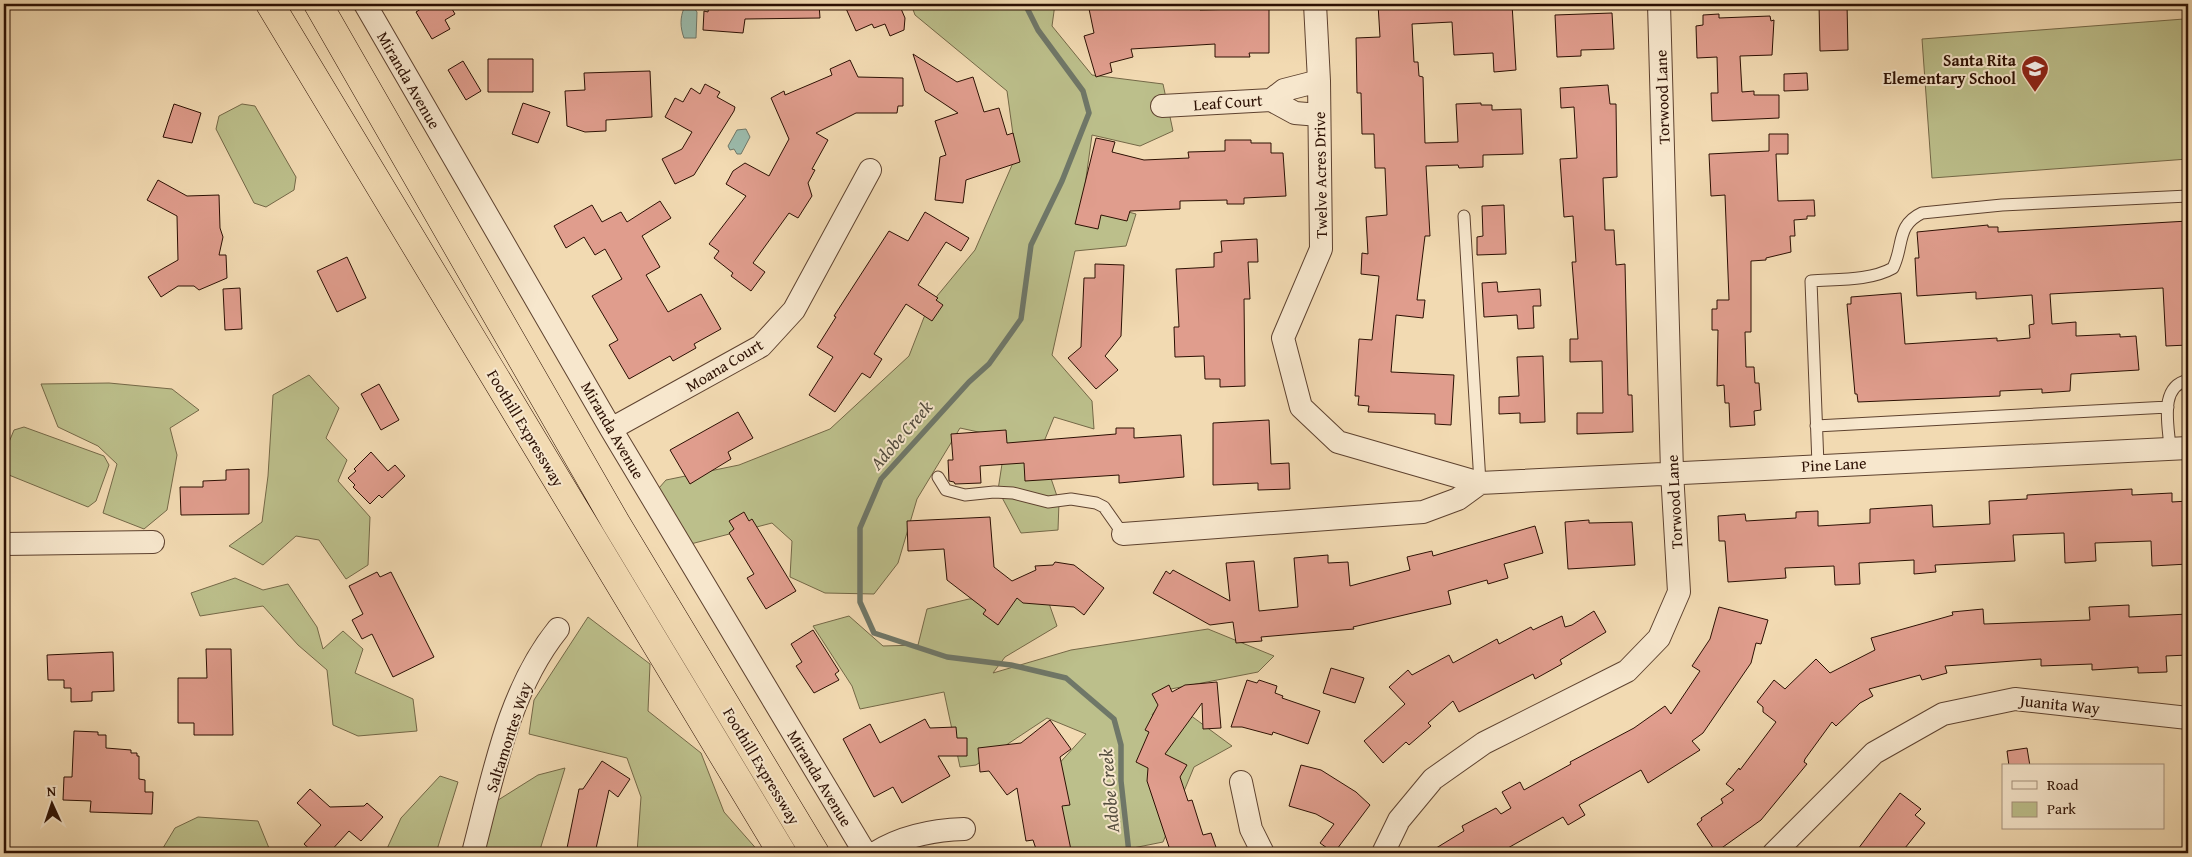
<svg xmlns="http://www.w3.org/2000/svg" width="2192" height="857" viewBox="0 0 2192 857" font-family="'Gentium Book Plus',serif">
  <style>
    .green { fill: #bcbf8b; stroke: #746847 }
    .water { fill: #9bbbac; stroke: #6f7768 }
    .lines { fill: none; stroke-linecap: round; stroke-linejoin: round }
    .stream { stroke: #6f7768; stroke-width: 5.5 }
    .building { fill: #e09d8d; stroke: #2c1003 }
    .service-casing { stroke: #5e422f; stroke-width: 13 }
    .minor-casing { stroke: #5e422f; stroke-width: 24 }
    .trunk-casing { stroke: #2c1003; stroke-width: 29 }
    .service { stroke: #f7e7cd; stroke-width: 11 }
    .minor { stroke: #f7e7cd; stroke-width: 22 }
    .trunk { stroke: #f2dab2; stroke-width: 28 }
    .labels { text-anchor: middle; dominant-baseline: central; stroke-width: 4; stroke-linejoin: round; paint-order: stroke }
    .poi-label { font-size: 16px; font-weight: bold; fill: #2c1003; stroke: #f7e7cd; text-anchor: end }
    .street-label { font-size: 16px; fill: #2c1003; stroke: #f7e7cd }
    .water-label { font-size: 18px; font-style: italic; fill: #534c3e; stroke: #f7e7cd }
  </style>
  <rect width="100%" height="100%" fill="#f2dab2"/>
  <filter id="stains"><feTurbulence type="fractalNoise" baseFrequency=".004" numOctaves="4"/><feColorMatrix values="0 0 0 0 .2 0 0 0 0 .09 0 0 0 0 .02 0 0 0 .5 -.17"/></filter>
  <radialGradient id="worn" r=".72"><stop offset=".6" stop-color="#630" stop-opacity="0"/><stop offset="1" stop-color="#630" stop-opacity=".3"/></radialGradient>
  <!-- green -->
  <path class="green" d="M911 4H1055L1052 26 1092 75 1163 84 1173 131 1140 146 1092 135 1083 200 1136 214 1126 246 1075 251 1052 355 1092 401 1094 429 1054 417 1041 449 1059 502 1058 530 1021 533 998 490 1006 438 960 428 917 499 898 563 874 594 825 593 790 577 792 541 772 523 679 547 652 496 666 480 739 465 830 429 909 356 928 307 975 250 1016 156 1007 91 915 15Z
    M2184 19 2188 70V159L1932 178 1922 39Z
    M242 104 255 106 296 177 294 190 266 207 254 203 216 129 219 116Z
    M309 375 339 408 326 438 347 460 338 481 370 517 368 565 346 579 319 540 296 536 263 565 229 546 262 522 268 476 273 395Z
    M109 383 172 389 199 410 170 428 177 455 167 510 144 529 103 513 117 464 98 446 58 427 41 384Z
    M24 427 104 456 109 465 96 501 88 507 4 473V454L14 430Z
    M235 578 263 590 288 584 317 627 323 649 343 631 363 649 355 673 413 699 417 731 358 736 333 725 327 670 298 645 263 606 200 616 191 593Z
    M1046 595 1057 626 1005 657 993 673 1071 650 1208 629 1274 656 1258 672 1171 689 1152 715H1190L1232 746 1194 767 1163 842 1118 851 1120 853H1054L1045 779 1086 734 1047 718 976 765 960 767 944 692 860 709 852 686 813 626 849 616 883 646 918 645 927 609 969 599Z
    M588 617 650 664 648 711 701 753 724 812 760 853H637L641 797 627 758 529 734 534 700Z
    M565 768 539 853H481L495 802 538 775Z
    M440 776 458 782 436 853H385L401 818Z
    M198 817 258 821 271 853H160L175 828Z"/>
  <!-- water -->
  <path class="water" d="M692 5 697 12 696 38H684C680 27 680 18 684 8Z
    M746 129 750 137 741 154H737L734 149 730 150 728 146 737 130Z"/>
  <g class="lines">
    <!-- stream -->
    <path class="stream" d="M1025 4 1038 30 1083 91 1089 113 1062 181 1031 245 1021 319 989 364 969 382 881 479 860 528V602L874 633 947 657 1011 665 1066 678 1114 719 1121 745V781L1129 853"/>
  </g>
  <!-- building -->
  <path class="building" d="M429 4H449L455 14 445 20 450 29 432 39 416 12Z
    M709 4H819L820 18 745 19 743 33 703 30 704 11 708 12Z
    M844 4H899L905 18 904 30 890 36 885 24 874 28 872 24 856 31Z
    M1088 4H1200V10L1241 9V4H1269V53H1249L1250 57H1215V44L1131 49 1133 57 1110 63 1112 72 1096 77 1084 36 1094 33Z
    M1378 4H1512L1516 70 1494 72 1493 53 1454 55 1452 22 1412 24 1414 62H1418L1419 76 1423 77 1425 143 1458 142 1456 104 1481 103V105H1492V110L1521 109 1523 154 1483 155V167L1459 168 1458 165 1426 166 1430 236H1425L1417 300H1425L1423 318 1396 315 1391 372 1454 375 1451 425 1435 424V414L1368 412 1369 406 1358 405 1359 396H1355L1359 339 1372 340 1379 276 1361 274 1362 253 1368 254 1366 217 1387 215 1385 168H1375L1374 134H1362L1361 93H1357L1356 38 1380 37Z
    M1819 4H1847L1848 50 1820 51Z
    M1612 13 1614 49 1581 50V56L1557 57 1555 15Z
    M1719 14V18L1770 16 1771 21 1774 20 1772 55 1740 56 1742 92 1754 91V95H1779V118L1712 121 1711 93H1718L1717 57 1697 58 1696 26 1703 25V15Z
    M913 54 957 82 973 77 984 112 999 108 1007 135 1013 133 1020 162 966 180 963 203 935 200 940 157 946 155 935 121 958 113 925 91Z
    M488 59H533V92H488Z
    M850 60 858 77 903 78V106H898L897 113H856L816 133 828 140 812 169 815 170 808 183 812 196 798 218 789 213 753 263 765 272 751 291 731 276 733 273 714 258 719 251 709 244 746 196 726 184 733 171 745 163 769 176 789 139 771 98 784 91 785 95 832 75 830 69Z
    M463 61 481 91 466 100 448 70Z
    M650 71 652 117 606 120V131L585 132 567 126 565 91 585 90 584 73Z
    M1807 73 1808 90 1784 91V74Z
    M705 84 720 92 717 97 735 107 734 111 694 175 675 184 662 159 682 149 692 132 665 117 675 98 683 102 691 88 700 94Z
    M1608 85 1610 104H1616L1617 177 1603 178 1605 230H1614L1616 265 1625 264 1628 395H1632L1633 432 1577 434V413H1603L1602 361 1570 362V339H1578L1572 262H1576L1573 216 1564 217 1560 159 1577 158 1574 107 1561 108 1560 88Z
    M523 103 550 112 538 143 512 134Z
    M174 104 201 113 192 143 163 137Z
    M1769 134H1788V154H1776L1778 201 1814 200 1815 216H1807V219L1794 220 1795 236H1790L1791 252 1766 258V260L1751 261V332H1745L1746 367H1754L1755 383H1759L1761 410 1754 411 1755 425 1730 427 1729 403H1725L1724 385 1717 386 1718 330H1712V309H1717V300H1729L1725 195 1711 196 1709 154 1769 151Z
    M1096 138 1115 142 1112 152 1144 160 1189 158 1188 152 1225 151V140H1251V143H1271V153H1283L1286 196 1244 198V204H1227V200L1180 201V209L1130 211 1127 221 1101 215 1098 229 1075 224Z
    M158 180 187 196 219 195 220 228 223 237 219 255H226L227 278 199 290 194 286H178L161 297 148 277 178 260 177 216 147 200Z
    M660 201 671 218 642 236 660 267 646 275 668 312 701 294 721 329 694 344 696 348 673 361 670 356 629 379 609 345 618 340 592 296 622 279 605 249 595 255 584 237 566 248 554 226 592 205 602 222 621 212 627 222Z
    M1504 205 1506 254 1477 255V237L1483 236 1482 206Z
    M925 212 969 238 961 251 946 242 918 285 938 298 936 300 943 305 932 321 906 304 874 354 882 359 870 378 862 373 835 412 809 395 833 357 817 347 836 317 834 316 889 231 908 241Z
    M2188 221V345L2166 346 2163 288 2050 294 2052 324 2076 322V336L2120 334V337L2136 336 2139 370 2071 374 2070 391 2042 393V389L2000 391V396L1858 402 1857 394H1855L1847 304H1851V297L1901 293 1905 344 1997 338V341L2030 338 2029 325 2034 324 2032 295 1976 299V292L1917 296 1915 258H1919L1917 232 1988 225V227H1998V232Z
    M1257 239 1258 262H1248L1250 299H1244L1245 386 1220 387V379H1205L1204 356 1175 357 1174 327H1179L1176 269 1214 267V253L1222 252 1221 241Z
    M347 257 366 298 337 312 317 271Z
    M1095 264 1124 265 1121 336 1105 356 1118 370 1096 389 1068 358 1081 347 1084 278H1095Z
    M1497 282 1498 292 1540 289 1541 306H1533L1534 328 1518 329 1517 315 1484 317 1482 283Z
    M240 288 242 329 225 330 223 289Z
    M1543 356 1545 422 1520 423V413L1499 414V397L1519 396 1517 357Z
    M379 384 399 420 381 430 361 394Z
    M738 412 753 438 728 452 731 459 690 484 670 450Z
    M1269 420 1271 464 1289 463 1290 489 1258 490V483L1213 485V423Z
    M1116 428H1134V438L1181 435 1184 477 1119 483V475L1025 481 1024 463 980 466 981 483 955 484 954 482 949 481 948 460H953L951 434 1006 430 1007 443 1116 434Z
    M371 452 388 471 395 465 405 476 382 498 379 495 370 504 353 487 355 485 348 478 356 471 354 469Z
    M249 469V514L181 515 180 487H203V481L226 480V470Z
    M2132 489V495L2172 493V502L2188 501V564L2152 566 2151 541 2095 543 2096 561 2065 563 2064 533 2013 535 2015 561 1935 565 1936 572 1914 574V560L1859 563 1860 584 1835 585 1834 566 1785 568 1786 578 1728 582 1725 541H1719L1718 516 1745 514 1746 521 1796 518V512L1818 511V526L1870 523V509L1932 505 1933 527 1990 524 1989 501 2027 499V495Z
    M744 512 749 521 752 519 796 591 766 609 747 578 754 574 729 533 734 529 729 521Z
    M990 517 994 567 1012 581 1036 570 1035 566 1053 565 1055 562 1074 565 1104 588 1084 615 1074 607 1023 603 1017 598 998 625 983 614 986 610 947 580 944 549 908 551 907 521Z
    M1589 520V523L1632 522 1635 565 1568 569 1565 522Z
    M1535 526 1543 553 1504 564 1508 578 1488 584 1487 580 1448 591 1451 604 1353 627 1354 629 1261 637 1262 641 1236 643 1233 622 1210 625 1153 593 1166 571 1170 574 1173 570 1230 601 1226 563 1254 561 1259 611 1298 607 1294 558 1328 555V563L1348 562 1350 586 1410 570 1407 557 1432 551 1433 556Z
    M377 572 380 577 391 572 434 657 393 677 372 634 362 639 352 620 363 614 349 586Z
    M2129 605V617L2188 614V655L2166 656 2167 672 2138 673V667L2092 670V664L2041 666V659L1945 666 1947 673 1922 680 1920 675 1869 689 1873 696 1860 703 1836 726 1832 722 1805 759 1804 762 1807 764 1761 820 1716 852 1697 824 1702 820 1701 818 1723 803 1721 799 1734 790 1726 784 1739 768 1740 770 1776 722 1763 712V707L1757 702 1774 680 1785 689 1816 659 1830 673 1875 650 1871 638 1953 615 1952 612 1983 609 1984 624 2090 620 2089 607Z
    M1719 607 1768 620 1761 644 1756 643 1751 663 1703 733 1692 741 1700 750 1648 783 1641 770 1579 805 1585 815 1568 825 1563 817 1499 853H1428L1464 831 1462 826 1496 808 1501 814 1511 808 1502 792 1520 782 1524 790 1571 764 1570 762 1634 728 1665 706 1671 714 1700 671 1692 666 1710 639Z
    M1594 611 1606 632 1560 660 1562 664 1535 679 1533 674 1459 712 1453 701 1428 723 1431 726 1409 745 1406 742 1383 763 1364 741 1405 704 1389 687 1408 670 1412 675 1449 655 1453 663 1497 639 1499 644 1531 627 1533 630 1562 616 1565 627 1572 625Z
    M813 630 839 671 835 674 839 680 814 693 796 666 802 662 791 644Z
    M206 649H231L233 735H194V723H178V678H207Z
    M113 652 114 691 92 692V701L71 702V688H64V680H48L47 655Z
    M1331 668 1364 678 1355 703 1323 693Z
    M1247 680 1257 683 1259 680 1277 686 1275 693 1283 696 1282 698 1320 711 1308 744 1273 732 1272 735 1242 727H1231Z
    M1217 682 1221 728 1203 729 1202 703 1165 754 1187 765 1180 777 1188 801 1192 800 1203 835 1211 833 1218 853H1171L1147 781 1148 768 1136 762 1149 732 1145 730 1158 705 1152 694 1169 685 1172 692 1185 685Z
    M925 719 930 728 956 727 957 738H967V756H938L950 776 902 803 893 787 874 797 843 739 870 724 880 743Z
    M1050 720 1071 749 1060 757 1070 805 1062 806 1071 850 1059 853 1036 849 1033 840 1026 841 1017 788 1007 795 989 771 980 772 978 748 1021 743Z
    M74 731 98 732V735H106V748L131 750V753H137V756H139V779L145 780V792H153L152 814 90 812 91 801 63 800 64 777H72Z
    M2027 748 2030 766H2009L2007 751Z
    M602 761 630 779 618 797 609 790 595 853H566L579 789H583Z
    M1301 765 1321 770 1356 792 1370 805 1334 853 1320 843 1334 824 1316 814 1289 806Z
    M310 789 330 807 364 806 367 803 383 817 361 841 349 831 329 853H314L304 844 321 825 297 803Z
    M1900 793 1921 809 1915 815 1925 823 1901 853H1855Z"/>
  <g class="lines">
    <defs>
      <path id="service" d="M1464 216 1480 483
        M1816 426 2168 407
        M2170 449C2169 426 2158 387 2188 380
        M1818 465 1811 281C1837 279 1870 281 1893 268 1904 246 1896 225 1922 213L2002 205 2188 196
        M938 477 946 490 965 495 994 492 1013 493 1048 502 1071 499 1096 503 1104 507 1123 534"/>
      <path id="minor" d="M365 4 611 429 865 853
        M1315 4 1319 81 1321 249 1283 338 1301 407 1338 442 1480 483 2188 448
        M1271 100 1295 113 1319 115
        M1162 106 1271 100 1284 90 1319 81
        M611 429 761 346 794 310 870 170
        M1123 534 1423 512 1458 499 1480 483
        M4 544 153 542
        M1241 782 1251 829 1263 853
        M473 853C493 777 508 691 558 629
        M875 853C902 836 933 830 964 829
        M1383 853 1399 820 1433 779 1484 743 1627 671 1659 638 1679 592 1672 472 1659 4
        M1774 853 1874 753 1943 714 2015 699 2188 718"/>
      <path id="trunk" d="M270 4 782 853
        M318 4 616 523 815 853"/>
    </defs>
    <!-- service casing -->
    <use href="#service" class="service-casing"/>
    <!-- minor casing -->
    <use href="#minor" class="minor-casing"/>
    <!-- trunk casing -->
    <use href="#trunk" class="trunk-casing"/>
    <!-- service -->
    <use href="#service" class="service"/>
    <!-- minor -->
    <use href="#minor" class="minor"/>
    <!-- trunk -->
    <use href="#trunk" class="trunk"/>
  </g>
  <!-- icons -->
  <defs>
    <symbol id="school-pin" viewBox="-11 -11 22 30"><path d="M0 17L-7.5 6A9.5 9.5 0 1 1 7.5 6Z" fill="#8f2418" stroke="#f7e7cd"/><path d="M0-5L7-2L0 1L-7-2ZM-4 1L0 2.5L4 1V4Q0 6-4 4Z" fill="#fff"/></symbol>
  </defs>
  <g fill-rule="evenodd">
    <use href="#school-pin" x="2019" y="53" width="32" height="43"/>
  </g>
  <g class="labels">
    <!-- poi labels -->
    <g class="poi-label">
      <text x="2016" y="60">Santa Rita<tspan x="2016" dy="18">Elementary School</tspan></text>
    </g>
    <!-- street labels -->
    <g class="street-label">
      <text transform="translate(409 80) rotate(60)">Miranda Avenue</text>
      <text transform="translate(1662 97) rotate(-92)">Torwood Lane</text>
      <text transform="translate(1228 102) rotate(-4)">Leaf Court</text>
      <text transform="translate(1320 175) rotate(-91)">Twelve Acres Drive</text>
      <text transform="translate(724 365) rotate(-31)">Moana Court</text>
      <text transform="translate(526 428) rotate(59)">Foothill Expressway</text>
      <text transform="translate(613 430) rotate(60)">Miranda Avenue</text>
      <text transform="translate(1834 464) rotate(-3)">Pine Lane</text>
      <text transform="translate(1674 502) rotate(-93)">Torwood Lane</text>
      <text transform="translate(2060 704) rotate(6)">Juanita Way</text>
      <text transform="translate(508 737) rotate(-72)">Saltamontes Way</text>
      <text transform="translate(762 766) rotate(59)">Foothill Expressway</text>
      <text transform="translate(820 778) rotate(59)">Miranda Avenue</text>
    </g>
    <!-- water labels -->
    <g class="water-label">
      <text transform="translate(901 435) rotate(-49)">Adobe Creek</text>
      <text transform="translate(1109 791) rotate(-95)">Adobe Creek</text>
    </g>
  </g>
  <!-- margin -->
  <rect width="2192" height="857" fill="none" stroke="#f2dab2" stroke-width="20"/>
  <rect x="5" y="5" width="2182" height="847" fill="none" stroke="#2c1003" stroke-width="2.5"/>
  <rect x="10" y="10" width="2172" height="837" fill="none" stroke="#2c1003"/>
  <!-- legend -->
  <rect x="2002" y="764" width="162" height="65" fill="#f7e7cd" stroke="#a6917c"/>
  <rect x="2012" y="781" width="25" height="8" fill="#f7e7cd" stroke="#a6917c"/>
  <text x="2047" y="790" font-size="15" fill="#2c1003">Road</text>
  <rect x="2012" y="802" width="25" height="15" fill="#bcbf8b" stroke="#a6917c"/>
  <text x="2047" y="814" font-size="15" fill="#2c1003">Park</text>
  <!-- north arrow -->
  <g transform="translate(52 804) rotate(357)" stroke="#f7e7cd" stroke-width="4" paint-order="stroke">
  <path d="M0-4L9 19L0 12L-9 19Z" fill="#2c1003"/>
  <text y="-8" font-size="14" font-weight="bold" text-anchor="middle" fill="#2c1003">N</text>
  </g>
  <rect width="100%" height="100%" filter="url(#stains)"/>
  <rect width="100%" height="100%" fill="url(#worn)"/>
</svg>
